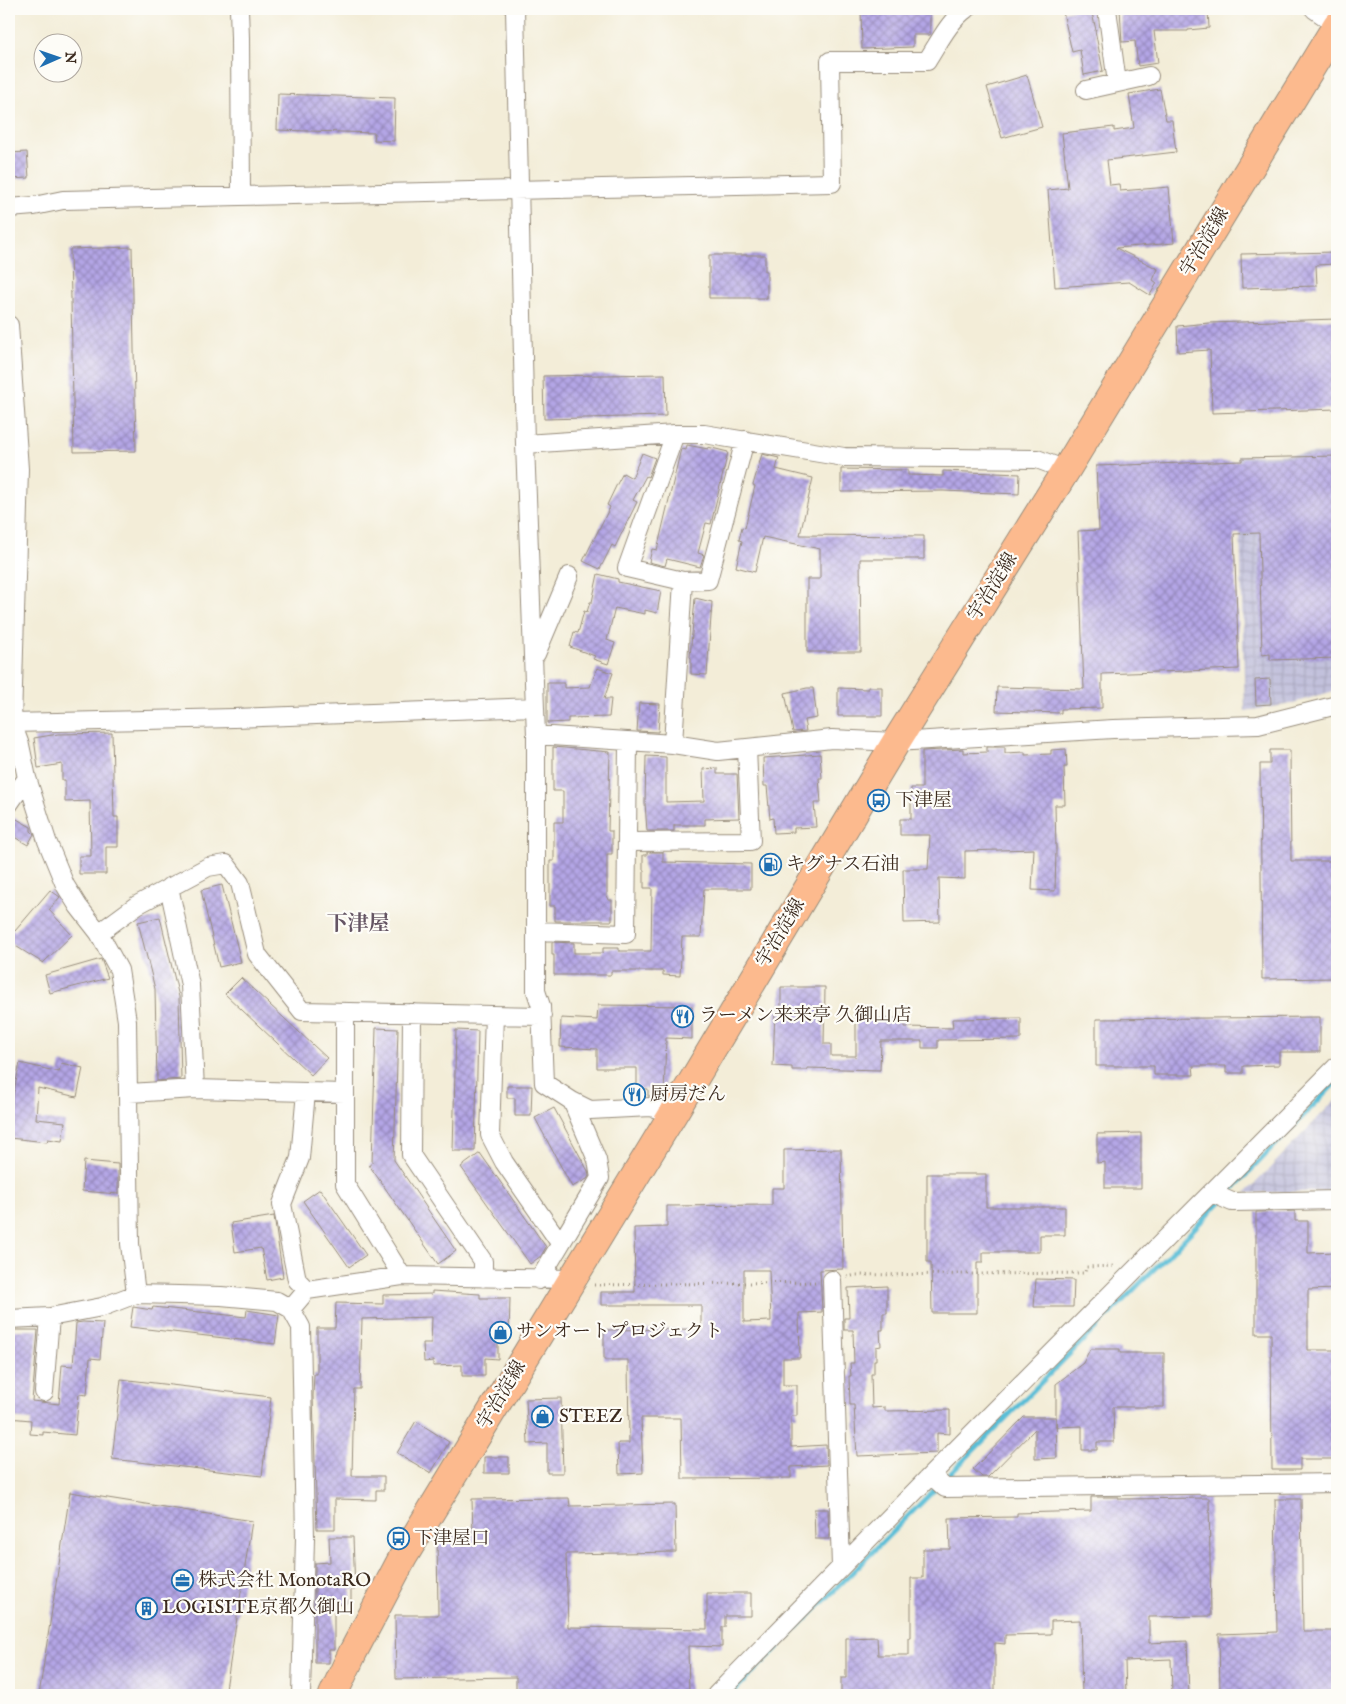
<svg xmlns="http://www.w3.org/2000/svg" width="1346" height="1704" viewBox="0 0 1346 1704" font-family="'IM FELL English','Noto Serif JP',serif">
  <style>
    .industrial { fill: url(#industrial-grid) }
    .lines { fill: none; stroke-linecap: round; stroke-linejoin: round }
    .stream { stroke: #59bed7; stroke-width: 5 }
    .building { fill: url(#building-cross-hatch); fill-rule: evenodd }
    .minor-casing { stroke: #978c7b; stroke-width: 20 }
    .primary-casing { stroke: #978c7b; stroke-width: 30 }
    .path { stroke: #978c7b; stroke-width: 3; stroke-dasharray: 1 4; stroke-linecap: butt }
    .minor { stroke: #fff; stroke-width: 18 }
    .primary { stroke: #fcba8e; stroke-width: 28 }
    .labels { text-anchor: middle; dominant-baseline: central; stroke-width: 4.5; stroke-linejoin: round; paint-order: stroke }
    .street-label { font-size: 19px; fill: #3b2a1e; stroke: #fdfcf7 }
    .poi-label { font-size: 19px; fill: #3b2a1e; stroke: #fdfcf7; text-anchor: start }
    .quarter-label { font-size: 21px; font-weight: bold; fill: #655564; stroke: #fdfcf7 }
  </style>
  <defs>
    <pattern id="industrial-grid" width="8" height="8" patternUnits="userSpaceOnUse" patternTransform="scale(1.25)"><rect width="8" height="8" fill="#c2c1dc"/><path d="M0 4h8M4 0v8" fill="none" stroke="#a8a6bc"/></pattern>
    <pattern id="building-cross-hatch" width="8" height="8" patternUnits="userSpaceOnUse" patternTransform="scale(1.25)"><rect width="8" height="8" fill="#b4a6e6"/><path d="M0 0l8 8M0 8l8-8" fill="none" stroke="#9487ba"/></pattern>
  </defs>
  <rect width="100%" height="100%" fill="#fdfcf7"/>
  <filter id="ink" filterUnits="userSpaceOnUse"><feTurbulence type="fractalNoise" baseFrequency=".02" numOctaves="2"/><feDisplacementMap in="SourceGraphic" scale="10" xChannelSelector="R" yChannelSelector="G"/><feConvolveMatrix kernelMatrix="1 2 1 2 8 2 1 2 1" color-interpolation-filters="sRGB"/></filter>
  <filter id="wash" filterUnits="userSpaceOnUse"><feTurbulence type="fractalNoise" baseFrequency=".0096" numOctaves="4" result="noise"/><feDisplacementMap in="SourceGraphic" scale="20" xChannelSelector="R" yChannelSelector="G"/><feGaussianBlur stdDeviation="1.12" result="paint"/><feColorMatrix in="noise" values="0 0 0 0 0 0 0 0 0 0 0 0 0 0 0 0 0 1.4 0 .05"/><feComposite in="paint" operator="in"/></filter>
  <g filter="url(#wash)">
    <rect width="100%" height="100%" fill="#f3edd8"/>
    <!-- industrial -->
    <path class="industrial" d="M1337 453V690L1286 705 1245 711 1238 456Z
      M1337 1098V1191L1246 1193Z"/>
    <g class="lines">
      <!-- stream -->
      <path class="stream" d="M730 1695 1186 1237 1337 1081"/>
    </g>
    <g id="blocks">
      <!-- building -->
      <path class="building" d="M861 9H930V35H913V47L862 49Z
        M1077 9H1091L1096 30H1095L1103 71 1084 75 1080 50 1072 52 1063 12Z
        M1120 9H1208L1209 28 1188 30V31H1154L1158 63 1138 66 1135 41 1122 42Z
        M1027 75 1042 127 1002 138 987 87Z
        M1160 89 1166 120H1172L1176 152 1107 160 1110 185 1119 184 1120 191 1169 187 1174 243 1116 248 1158 269 1153 280 1157 283 1150 295 1129 282 1055 287 1048 190 1068 188 1062 133 1114 127V131L1134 128 1129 94Z
        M278 94 395 98 394 141 374 140 375 133 277 130Z
        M27 152 29 178 9 179V153Z
        M132 247 136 451 74 452 70 249Z
        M1337 252V264L1316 265 1317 286 1242 288 1241 254Z
        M709 255H765V271H767V298H709Z
        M1337 319V409L1212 413 1210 350 1178 352 1177 326 1209 323Z
        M665 374 666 416 544 419 543 376Z
        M687 445 708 449V447L728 452 711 524 706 523 698 553 704 555 700 567 667 559 665 566 649 562 652 549 657 550 680 453 681 449 686 450Z
        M642 453 655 458 648 477 646 476 633 500 637 502 615 547 612 545 600 569 583 561 610 507 607 505 617 484 623 473 632 478Z
        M762 454 779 458 776 469 813 478 800 535 924 536V559H860L861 652H807V579H820V549L763 537 755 572 736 567 742 541 739 540 742 527 745 528 755 486 753 485Z
        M1337 456V658L1270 660V654L1262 655 1259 533 1234 534 1239 669 1102 674V708L1061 709V713L996 711 997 687 1084 689 1078 531 1099 530 1096 466 1242 461V458Z
        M841 469 908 470V475L943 476V471L1020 474 1019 494 943 491 841 492Z
        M598 574 618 579V582L661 591 657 613 645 610V614L615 608 607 640 615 643 608 664 593 659 595 656 570 647 574 632 578 633 584 611 587 612 590 602H592Z
        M695 598 712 602 707 675 691 674V658L690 657Z
        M597 668 613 673 604 699H611L609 717 568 718V722L547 723V683H564V688L590 687Z
        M1270 679 1271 704 1256 705 1255 680Z
        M868 687H882V716H838V688L868 689Z
        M807 688H813L817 718 804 720 806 731 793 732 785 693Z
        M639 703 660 704 658 732 637 731Z
        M112 733 114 817H118V847H106V874H79V856H91L90 801 65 802V780H62V764L38 768 34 738 58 734Z
        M553 747 610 752 608 831H612V854H607V895L609 900H612V921H555V906H550V861H554V822H563V791H553Z
        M987 747H1005V753L1025 752V755L1051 754V750L1066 749 1067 767H1064L1065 805H1055L1056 850 1055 891 1032 890 1034 849 965 851V879L939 878 940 922 904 923 903 869H928L930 835H900V819H911V788H922V751L963 749V753L987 752Z
        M1270 750H1290L1291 861H1337V978L1262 979 1260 764H1270Z
        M820 754 822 778H819L821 803H814L816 827 794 828V832L774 833 773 818 770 819 767 786H764L763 758Z
        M646 756 666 757V802L704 801 703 769 717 768V774H737L739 818 705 819V825H674V831H647L645 803Z
        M15 818 31 827V831L34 834 28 845 9 834V830Z
        M647 852H663V862L751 864V889H704L701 937H682L680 976 663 975V971H611V975H554V955H552V942L574 943V953H603V948H619V951H651L652 888H644V870H643V855H647Z
        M222 885 241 962 219 967 201 890Z
        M50 890 60 897 49 910 72 935 43 963 9 942V927L15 931Z
        M160 917 179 997 181 1079 157 1081 155 989 138 922Z
        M101 959 108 978 50 993 45 975Z
        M241 978 327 1058 311 1075 225 994Z
        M781 987H825L824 1044H831V1056H856V1019L905 1018V1027L953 1028 952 1019 1021 1018V1039L938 1040V1048H922V1041H881L880 1070 807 1068V1070H792V1067L773 1066 775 1009H781Z
        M598 1005 692 1006V1039L666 1038 664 1096H648V1089H637V1068H597V1049L560 1047 561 1018 597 1020Z
        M1320 1017V1052H1279V1065L1243 1066V1073H1226V1066H1193L1194 1075H1154V1066H1096V1019Z
        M376 1028 398 1029 394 1160 456 1251 438 1264 369 1165 372 1163Z
        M456 1030 478 1031 475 1151H453Z
        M20 1063 59 1072 61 1063 83 1068 77 1097 38 1088 36 1119 65 1122 62 1141 48 1139 47 1142 9 1138V1110H10Z
        M507 1086H532L531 1116H515V1098H507Z
        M554 1108 588 1171 589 1176 587 1179 572 1187 535 1118Z
        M1141 1133V1188H1105V1162L1097 1163V1134Z
        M841 1149 843 1269 820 1270 822 1312 799 1313 800 1358H783V1385H797V1416H791V1447L826 1445 827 1465 791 1467V1478L682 1479 681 1418H641L643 1473 619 1474 618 1443H629L628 1360H604V1330L701 1329V1305H601V1292H635L634 1228 667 1227V1206L772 1205V1188H784V1150ZM744 1270H769L771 1321 744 1322Z
        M480 1153 546 1247 541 1256 530 1264 461 1167Z
        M84 1161 118 1164V1194L82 1191Z
        M927 1174H986V1207H1065V1235H1040V1252H983V1262H977V1313H932L931 1262H927Z
        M320 1189 366 1255 349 1267 303 1201Z
        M1295 1211V1221H1308V1253L1337 1252V1289L1308 1290V1350H1337V1459H1300V1470H1272L1271 1334H1256V1212Z
        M274 1216 283 1277 267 1280 261 1248 235 1252 231 1223Z
        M1036 1279 1074 1280 1073 1307H1034Z
        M887 1286V1313H883V1330H880L881 1346 876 1347V1360H874V1374H871L872 1408 885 1407V1411L950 1410V1434L937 1433V1453L857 1456 854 1405H850L849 1376H851L850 1363H854L853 1330H844V1318H849L848 1288Z
        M432 1291 480 1294V1298H510L509 1336H498V1359L485 1358V1376H462V1365L433 1366V1361L424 1362 423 1343H431L432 1317 362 1319 360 1389H354L352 1476H384V1490H376V1500L335 1499V1529H317L313 1396 314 1374H317V1328H335L336 1303 383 1304V1295L432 1294Z
        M133 1307 152 1310 153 1307 246 1317 247 1310 279 1315 275 1344 130 1327Z
        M83 1322 103 1323 100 1359 90 1358 87 1395 79 1394 75 1435 43 1432V1435L30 1434 31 1420 9 1418V1366L11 1330H38L32 1401 59 1404 62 1365 73 1366 76 1323Z
        M1090 1349H1120V1353H1164V1407H1113L1114 1442H1097V1450H1082V1426L1056 1427V1384L1083 1363Z
        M121 1379 271 1397 262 1476 112 1459Z
        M561 1398 563 1473H547V1443L528 1444 526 1399Z
        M1024 1417H1056L1057 1458 1035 1459V1429L988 1477H982L973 1469Z
        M416 1421 449 1442 431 1473 397 1453Z
        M484 1457H509V1473H484Z
        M70 1492 252 1521 225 1695H39Z
        M1091 1497H1119V1499L1209 1498 1211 1616 1149 1617V1643L1187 1641 1189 1695H1172L1171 1659 1125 1661 1126 1695H1082L1080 1620 1051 1621V1634L1005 1635V1644L995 1643V1695H841V1678H846V1638L877 1637 878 1655H909V1638H911V1578H923V1549H950L949 1518 1017 1517V1513L1091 1511Z
        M569 1498 570 1506 675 1504 676 1552 566 1554 568 1627 707 1629V1593H751V1616H725V1627H722V1647L688 1646 689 1695H516V1677L396 1679 395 1615H438L437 1535 473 1534 472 1499Z
        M1275 1499H1301L1303 1631H1337V1695H1220L1219 1634 1277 1632Z
        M814 1509H828L829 1539H815Z
        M329 1537H353L355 1590H351V1602H346V1604L334 1605V1650H329V1663H315V1563L330 1562Z"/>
    </g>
  </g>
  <g filter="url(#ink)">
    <use href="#blocks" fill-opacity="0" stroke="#978c7b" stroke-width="1"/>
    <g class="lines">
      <defs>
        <path id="minor" d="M239 9 240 38 241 195
          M515 9 525 444 536 735V991L541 1006 544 1083 572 1101 590 1110 651 1107 673 1114
          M1107 9 1117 83
          M1314 9 1337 25
          M1086 90 1149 76
          M9 208 34 206 63 200 832 183 830 61H927C938 44 949 21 966 9
          M9 325 19 469 12 723 20 745 27 778 47 841 65 885 78 906 99 933 119 970 127 1021 130 1244 136 1294
          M675 434 627 568 683 581
          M525 444 675 434H704L844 457 1037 459 1066 470
          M536 654 569 576
          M9 722 12 723 234 718 534 707
          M536 735 673 744 718 751 832 739 896 742 1113 729 1258 725 1337 705
          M673 744 683 581 708 580 745 440
          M9 804 27 778
          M627 842 751 841 747 748
          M169 887 190 985 195 1089
          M536 931 626 934 628 742
          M99 933 137 905 208 867 226 864 240 883 257 954 302 1011 542 1016
          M412 1013 411 1155 483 1261V1278
          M494 1015 490 1135 504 1162 560 1243
          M306 1092 300 1158 282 1204 297 1280 307 1290
          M129 1093 195 1089 345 1093V1012
          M345 1093V1184L402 1276
          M1212 1193 1232 1202 1337 1200
          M539 1280 600 1178 597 1160 572 1101
          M832 1280 841 1567
          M291 1309 307 1290 402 1276 572 1279
          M9 1319 50 1317 102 1307 136 1294 221 1296 277 1301 291 1309 301 1327 305 1538 301 1695
          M44 1392 50 1317
          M931 1475 945 1488 1337 1483
          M716 1695 931 1475 1337 1066"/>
        <path id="primary" d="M333 1695 353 1652 403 1557 673 1114 896 742 1066 470 1337 25"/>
      </defs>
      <!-- minor casing -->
      <use href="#minor" class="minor-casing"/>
      <!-- primary casing -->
      <use href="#primary" class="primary-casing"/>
      <!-- path -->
      <path class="path" d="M847 1277 856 1275 1085 1273 1086 1267 1116 1266
        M594 1285 816 1282"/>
      <!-- minor -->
      <use href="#minor" class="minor"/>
      <!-- primary -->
      <use href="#primary" class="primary"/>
    </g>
  </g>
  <!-- icons -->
  <defs>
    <symbol id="bus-ring" viewBox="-11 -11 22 22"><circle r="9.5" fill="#fdfcf7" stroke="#1f6fb2" stroke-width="1.5"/><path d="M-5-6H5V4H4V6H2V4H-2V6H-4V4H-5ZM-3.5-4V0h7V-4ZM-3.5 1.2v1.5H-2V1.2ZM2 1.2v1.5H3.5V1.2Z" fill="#1f6fb2"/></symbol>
    <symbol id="fuel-ring" viewBox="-11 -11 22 22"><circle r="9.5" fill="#fdfcf7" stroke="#1f6fb2" stroke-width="1.5"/><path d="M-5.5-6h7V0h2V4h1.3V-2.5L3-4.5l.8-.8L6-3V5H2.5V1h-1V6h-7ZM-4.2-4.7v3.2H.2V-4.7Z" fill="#1f6fb2"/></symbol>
    <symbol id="restaurant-ring" viewBox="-11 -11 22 22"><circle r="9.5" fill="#fdfcf7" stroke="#1f6fb2" stroke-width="1.5"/><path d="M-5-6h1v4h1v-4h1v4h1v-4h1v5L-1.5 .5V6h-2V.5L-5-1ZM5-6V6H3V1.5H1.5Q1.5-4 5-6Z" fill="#1f6fb2"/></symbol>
    <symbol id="shop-ring" viewBox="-11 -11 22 22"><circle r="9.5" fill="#fdfcf7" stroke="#1f6fb2" stroke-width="1.5"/><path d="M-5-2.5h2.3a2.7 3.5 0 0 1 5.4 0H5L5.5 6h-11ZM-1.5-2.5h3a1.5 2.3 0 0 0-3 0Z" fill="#1f6fb2"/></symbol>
    <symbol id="office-ring" viewBox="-11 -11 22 22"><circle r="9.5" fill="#fdfcf7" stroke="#1f6fb2" stroke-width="1.5"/><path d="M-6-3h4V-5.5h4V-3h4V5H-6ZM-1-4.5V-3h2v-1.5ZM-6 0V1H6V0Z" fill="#1f6fb2"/></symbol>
    <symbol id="building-ring" viewBox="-11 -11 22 22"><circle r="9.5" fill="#fdfcf7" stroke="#1f6fb2" stroke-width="1.5"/><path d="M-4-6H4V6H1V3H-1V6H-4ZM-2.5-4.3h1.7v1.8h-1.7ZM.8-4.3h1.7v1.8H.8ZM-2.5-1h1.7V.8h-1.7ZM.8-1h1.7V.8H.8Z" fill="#1f6fb2"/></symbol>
  </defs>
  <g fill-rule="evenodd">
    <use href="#bus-ring" x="866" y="788" width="25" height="25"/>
    <use href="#fuel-ring" x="758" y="852" width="25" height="25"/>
    <use href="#restaurant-ring" x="670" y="1004" width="25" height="25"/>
    <use href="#restaurant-ring" x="622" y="1082" width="25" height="25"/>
    <use href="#shop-ring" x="488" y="1320" width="25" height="25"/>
    <use href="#shop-ring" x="530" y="1404" width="25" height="25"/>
    <use href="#bus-ring" x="386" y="1526" width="25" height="25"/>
    <use href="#office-ring" x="170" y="1568" width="25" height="25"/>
    <use href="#building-ring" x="134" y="1596" width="25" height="25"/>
  </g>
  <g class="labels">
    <!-- street labels -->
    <g class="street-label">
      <text transform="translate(1205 242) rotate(-59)">宇治淀線</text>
      <text transform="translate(993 587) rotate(-58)">宇治淀線</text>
      <text transform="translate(781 933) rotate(-59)">宇治淀線</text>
      <text transform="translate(502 1395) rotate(-59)">宇治淀線</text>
    </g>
    <!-- poi labels -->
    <g class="poi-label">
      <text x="895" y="801">下津屋</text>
      <text x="786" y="865">キグナス石油</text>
      <text x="699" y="1016">ラーメン来来亭 久御山店</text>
      <text x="650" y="1095">厨房だん</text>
      <text x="516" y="1332">サンオートプロジェクト</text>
      <text x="559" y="1417">STEEZ</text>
      <text x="414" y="1539">下津屋口</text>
      <text x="198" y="1581">株式会社 MonotaRO</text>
      <text x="162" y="1608">LOGISITE京都久御山</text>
    </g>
    <!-- quarter labels -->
    <g class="quarter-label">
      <text x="358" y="924">下津屋</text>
    </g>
  </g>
  <!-- margin -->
  <rect width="1346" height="1704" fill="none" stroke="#fdfcf7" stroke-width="30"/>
  <!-- north arrow -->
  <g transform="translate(58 58) rotate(88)"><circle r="24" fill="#fdfcf7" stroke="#afa8a0"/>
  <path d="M0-4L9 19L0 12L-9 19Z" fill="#1f6fb2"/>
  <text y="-8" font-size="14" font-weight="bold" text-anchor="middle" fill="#3b2a1e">N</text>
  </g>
</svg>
